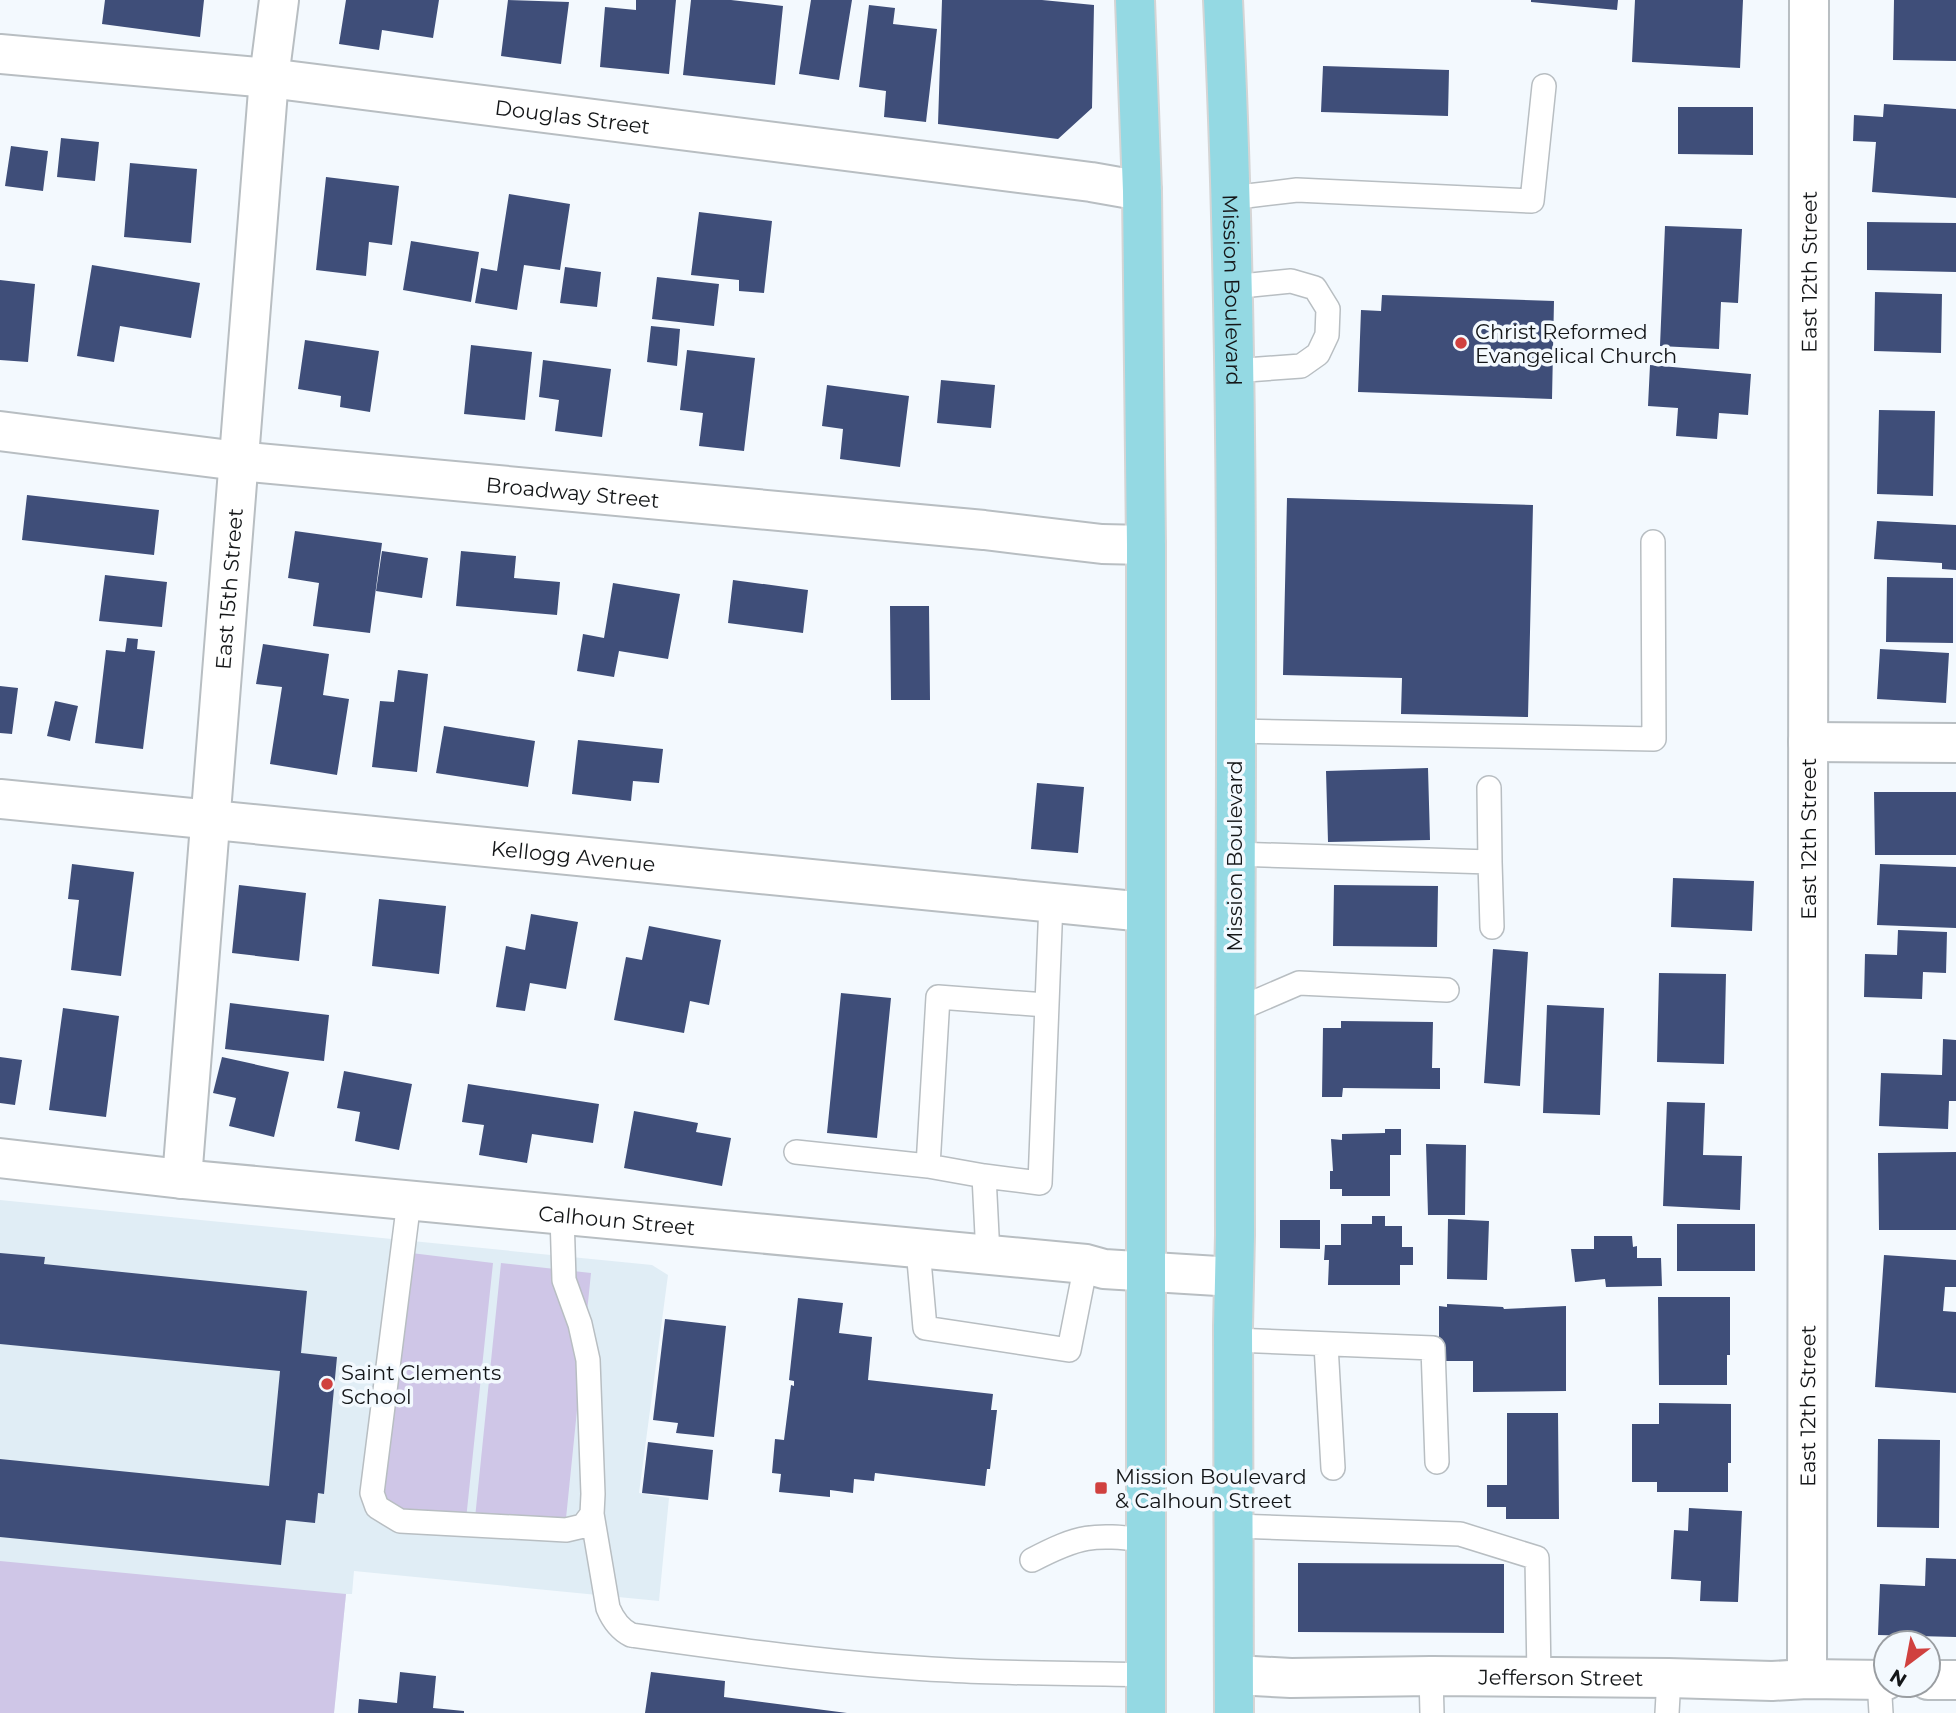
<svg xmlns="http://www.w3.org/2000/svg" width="1956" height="1713" viewBox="0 0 1956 1713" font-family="Montserrat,sans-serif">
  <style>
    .built { fill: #e0edf5 }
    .green { fill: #cfc6e7 }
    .building { fill: #3f4e79 }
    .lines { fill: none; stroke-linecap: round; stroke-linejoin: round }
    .service-casing { stroke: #b8bec2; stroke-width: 26 }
    .minor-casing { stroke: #b8bec2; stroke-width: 42 }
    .primary-casing { stroke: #d5d5d5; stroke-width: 42 }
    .service { stroke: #fff; stroke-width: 23 }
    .minor { stroke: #fff; stroke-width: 38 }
    .primary { stroke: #94d9e3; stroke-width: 38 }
    .poi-dot { fill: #d0413f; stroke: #f3f9fe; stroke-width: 2.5 }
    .labels { text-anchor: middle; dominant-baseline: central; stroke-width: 7; stroke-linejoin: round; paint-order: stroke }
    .street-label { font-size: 21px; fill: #141618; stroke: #f3f9fe }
    .poi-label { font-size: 21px; fill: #141618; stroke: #f3f9fe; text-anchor: start }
  </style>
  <rect width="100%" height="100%" fill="#f3f9fe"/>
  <!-- built -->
  <path class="built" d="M0 1200 652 1265 668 1275 639 1493 669 1498 659 1601 354 1571 352 1594H346L334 1713H0Z"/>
  <!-- green -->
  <path class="green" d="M403 1252 493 1263 465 1529 375 1518Z
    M501 1263 591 1273 564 1538 474 1528Z
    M0 1561 346 1594 334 1713H0Z"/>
  <!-- building -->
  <path class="building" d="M105 0H204L200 37 102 24Z
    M346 0H439L433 38 382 30 379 50 339 44Z
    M508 0 569 2 561 64 501 56Z
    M636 0H676L669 74 600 67 605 7 636 10Z
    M691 0H731L783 6 775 85 683 75Z
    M811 0H852L839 80 799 74Z
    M942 0H1042L1094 5 1092 108 1058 139 938 124Z
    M1531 0H1618L1617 10 1531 2Z
    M1635 0H1743L1740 68 1632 62Z
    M1894 0H1956V61L1893 60Z
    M869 5 895 8 893 24 937 29 926 122 884 117 886 91 859 87Z
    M1323 66 1449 70 1448 116 1321 112Z
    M1884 104 1956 109V198L1872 192 1876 142 1853 141 1854 115 1883 117Z
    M1678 107H1753V155L1678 154Z
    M61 138 99 142 95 181 57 177Z
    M11 146 48 151 43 191 5 186Z
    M130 163 197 169 191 243 124 237Z
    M326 177 399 186 392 245 369 242 366 276 316 270Z
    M509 194 570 204 560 270 524 265 517 310 475 303 481 268 497 271Z
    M699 212 772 221 764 293 739 291V280L691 275Z
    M1867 222 1956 223V272L1867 270Z
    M1665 226 1742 229 1738 303 1721 302 1719 349 1660 346Z
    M411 241 479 252 471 302 403 290Z
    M92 265 200 283 191 338 120 326 114 362 77 356Z
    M565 267 601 272 597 307 560 303Z
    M657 277 719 284 714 326 652 319Z
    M0 280 35 284 28 362 0 360Z
    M1875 292 1942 294 1941 353 1874 351Z
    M1382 295 1554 301 1552 399 1358 392 1361 310 1381 311Z
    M651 326 680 329 677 366 647 362Z
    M305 340 379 351 370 412 340 407 341 396 298 389Z
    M471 345 532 352 525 420 464 414Z
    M687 350 755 358 744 451 699 446 703 413 680 410Z
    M543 360 611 369 602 437 555 431 559 400 539 397Z
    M1650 365 1751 374 1748 415 1719 413 1717 439 1676 436 1678 408 1648 406Z
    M941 380 995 385 991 428 937 423Z
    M827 385 909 396 900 467 840 459 843 429 822 426Z
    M1879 410 1935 411 1933 496 1877 494Z
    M27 495 159 510 154 555 22 540Z
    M1287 498 1533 505 1528 717 1401 714 1402 678 1283 675Z
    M1877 521 1956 525V570L1942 569V563L1874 559Z
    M295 531 382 543 370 633 313 626 319 583 288 578Z
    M382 551 428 558 422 598 376 591Z
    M461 551 516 556 514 578 560 582 557 615 456 606Z
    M105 575 167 582 162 627 99 621Z
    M1887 577 1953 578V643L1886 642Z
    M733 580 808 590 803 633 728 623Z
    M613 583 680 594 668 659 619 651 614 677 577 671 583 634 604 638Z
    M890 606H929L930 700H891Z
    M127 638 138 639 137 649 155 651 143 749 95 743 106 650 125 652Z
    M263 644 329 654 323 695 349 699 337 775 270 764 282 687 256 684Z
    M1880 649 1949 653 1946 703 1877 699Z
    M398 670 428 674 417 772 372 767 380 701 394 702Z
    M0 686 18 688 12 734 0 733Z
    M55 701 78 706 70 741 47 736Z
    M444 726 535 741 528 787 436 773Z
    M578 740 663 749 659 783 633 781 631 801 572 794Z
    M1428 768 1430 840 1328 842 1326 771Z
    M1037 783 1084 787 1078 853 1031 849Z
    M1874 792H1956V855H1875Z
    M72 864 134 872 121 976 71 970 79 900 68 899Z
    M1880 864 1956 867V928L1877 925Z
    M1673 878 1754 881 1752 931 1671 927Z
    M239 885 306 893 299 961 232 953Z
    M1334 885 1438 886 1437 947 1333 946Z
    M379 899 446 906 439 974 372 966Z
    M531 914 578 922 566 989 530 983 525 1011 496 1007 506 946 525 950Z
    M649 926 721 940 709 1005 690 1001 684 1033 614 1020 626 957 642 960Z
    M1898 930 1947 932 1946 973 1923 972 1922 999 1864 997 1865 954 1897 955Z
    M1493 949 1528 952 1520 1086 1484 1083Z
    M1659 973 1726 974 1724 1064 1657 1062Z
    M841 993 891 998 877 1138 827 1133Z
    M230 1003 329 1015 324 1061 225 1049Z
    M1547 1005 1604 1008 1600 1115 1543 1113Z
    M63 1008 119 1016 106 1117 49 1110Z
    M1341 1021 1433 1022 1432 1068H1440V1089L1343 1088 1342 1097H1322L1323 1028H1341Z
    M1943 1039 1956 1040V1101H1949L1948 1129 1879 1126 1881 1073 1942 1075Z
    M0 1057 22 1060 15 1105 0 1103Z
    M222 1057 289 1072 274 1137 229 1126 236 1098 213 1093Z
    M344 1071 412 1084 399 1150 355 1141 360 1112 337 1108Z
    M468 1084 599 1104 593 1143 532 1134 527 1163 479 1155 484 1125 462 1122Z
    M1667 1102 1705 1103 1703 1155 1742 1156 1740 1210 1663 1206Z
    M634 1111 698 1123 696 1132 731 1138 722 1186 624 1168Z
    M1385 1129H1401V1155H1390V1196H1342V1189H1330V1171H1333L1331 1139 1342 1140V1134L1385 1133Z
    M1426 1144 1466 1145 1465 1215H1428Z
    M1956 1152V1230H1879L1878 1153Z
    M1372 1216H1385V1226H1402V1247H1413V1265H1400V1285H1328L1329 1260H1324L1325 1245H1341V1224H1372Z
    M1448 1219 1489 1221 1487 1280 1447 1279Z
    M1280 1220H1320V1249L1280 1248Z
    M1677 1224H1755V1271H1677Z
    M1594 1236H1632L1633 1247 1637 1246V1258H1661L1662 1286 1606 1287 1605 1279 1575 1282 1571 1249H1594Z
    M0 1253 45 1257 44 1264 307 1291 301 1353 337 1357 324 1494 318 1493 315 1523 286 1520 281 1565 0 1537V1459L269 1486 280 1371 0 1344Z
    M1884 1255 1956 1260V1287H1945L1943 1311 1956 1312V1393L1875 1387Z
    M1658 1297H1730V1355H1727V1385H1659Z
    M798 1298 843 1303 839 1333 872 1337 868 1380 993 1394 991 1410H997L990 1469H987L985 1486 875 1473 874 1481 854 1479 853 1493 830 1490V1497L779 1492 781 1474 772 1473 775 1439 784 1440 791 1385 794 1386V1381L789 1380Z
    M1447 1304 1503 1307 1504 1309 1566 1306V1391L1473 1392V1361H1439V1306L1447 1307Z
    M665 1319 726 1326 714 1437 676 1433 678 1423 653 1420Z
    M1659 1403 1731 1404V1463H1728V1492H1657V1482H1632V1424H1659Z
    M1507 1413H1558L1559 1519H1506V1507H1487V1485H1507Z
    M1878 1439 1940 1440 1939 1528 1877 1527Z
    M648 1442 713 1450 708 1500 642 1493Z
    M1689 1508 1742 1511 1738 1602 1700 1601 1701 1581 1671 1579 1674 1530 1688 1531Z
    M1926 1558 1956 1559V1637L1878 1635 1880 1584 1925 1586Z
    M1298 1563 1504 1564V1633L1298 1632Z
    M400 1672 436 1676 433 1708 464 1711V1713H358L359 1699 397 1703Z
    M651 1672 725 1681 724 1697 847 1713H645Z"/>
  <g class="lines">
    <defs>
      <path id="service" d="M1230 198 1297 190 1532 201 1544 86
        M1232 287 1291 281 1315 288 1328 309 1327 335 1318 354 1301 366 1233 371
        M1235 731 1654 739 1653 542
        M1489 788 1490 862
        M1234 854 1490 862 1492 927
        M1234 1011 1299 983 1447 990
        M796 1152 928 1166
        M984 1176 928 1166 938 997 1046 1005
        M409 1201 372 1493 377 1507 400 1521 566 1530 583 1526 592 1514
        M562 1215 564 1280 580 1324 588 1360 593 1494 592 1514 608 1608C613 1620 619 1629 631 1635 737 1650 842 1665 949 1670 1014 1674 1080 1673 1146 1675
        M918 1249 925 1328 1069 1350 1086 1264
        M988 1255 984 1176 1040 1183 1051 902
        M1234 1340 1433 1348 1437 1462
        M1326 1345 1333 1468
        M1234 1526 1460 1534 1537 1558 1539 1677
        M1032 1560C1080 1535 1092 1534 1146 1540
        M1431 1676 1432 1713
        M1879 1680 1881 1713
        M1667 1713 1669 1678"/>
      <g id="minor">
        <path id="s1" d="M0 54 269 78 1091 182 1142 191"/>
        <path id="s2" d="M0 431 238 461 984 530 1102 544 1146 545"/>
        <path d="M1808 742 1956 743"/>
        <path id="s3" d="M0 799 1145 912"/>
        <path id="s4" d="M0 1158 182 1179 1086 1264 1104 1269 1234 1277"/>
        <path id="s5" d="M182 1179 269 78 279 0"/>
        <path id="s6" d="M1235 1675 1291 1678 1431 1676 1669 1678 1772 1681 1807 1679 1886 1680"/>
        <path id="s7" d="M1807 1679 1809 0"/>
        <path d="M1928 1680H1956"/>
      </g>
      <g id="primary">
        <path d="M1135 0 1142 191 1146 545V1713"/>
        <path id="s8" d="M1223 0C1243 411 1234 824 1235 1235L1233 1327 1234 1713"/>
      </g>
    </defs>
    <!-- service casing -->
    <use href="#service" class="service-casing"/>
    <!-- minor casing -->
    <use href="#minor" class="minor-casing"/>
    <!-- primary casing -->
    <use href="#primary" class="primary-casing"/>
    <!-- service -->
    <use href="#service" class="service"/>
    <!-- minor -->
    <use href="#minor" class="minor"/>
    <!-- primary -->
    <use href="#primary" class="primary"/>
  </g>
  <!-- markers -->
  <g class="poi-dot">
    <circle cx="1461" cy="343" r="7"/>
    <circle cx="327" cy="1384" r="7"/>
    <rect x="1094" y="1481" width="14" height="14" rx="3.5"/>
  </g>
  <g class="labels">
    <!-- street labels -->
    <g class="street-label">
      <text stroke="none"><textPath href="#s1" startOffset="576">Douglas Street</textPath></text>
      <text stroke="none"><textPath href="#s7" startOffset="1407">East 12th Street</textPath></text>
      <text stroke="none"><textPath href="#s8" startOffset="290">Mission Boulevard</textPath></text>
      <text stroke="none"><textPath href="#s2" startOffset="576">Broadway Street</textPath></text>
      <text stroke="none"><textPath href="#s5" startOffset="592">East 15th Street</textPath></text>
      <text stroke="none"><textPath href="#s7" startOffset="840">East 12th Street</textPath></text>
      <text stroke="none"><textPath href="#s3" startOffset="576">Kellogg Avenue</textPath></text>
      <text transform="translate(1234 856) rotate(-90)">Mission Boulevard</text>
      <text stroke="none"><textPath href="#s4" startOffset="620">Calhoun Street</textPath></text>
      <text stroke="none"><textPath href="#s7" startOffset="273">East 12th Street</textPath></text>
      <text stroke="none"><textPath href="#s6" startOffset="326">Jefferson Street</textPath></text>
    </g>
    <!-- poi labels -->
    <g class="poi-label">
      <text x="1475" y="331">Christ Reformed<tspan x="1475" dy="24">Evangelical Church</tspan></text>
      <text x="341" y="1372">Saint Clements<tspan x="341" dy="24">School</tspan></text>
      <text x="1115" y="1476">Mission Boulevard<tspan x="1115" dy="24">&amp; Calhoun Street</tspan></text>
    </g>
  </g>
  <!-- north arrow -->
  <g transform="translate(1907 1664) rotate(212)"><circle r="33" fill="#f3f9fe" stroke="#9a9ea2" stroke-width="2"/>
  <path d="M0-5L12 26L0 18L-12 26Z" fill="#d0413f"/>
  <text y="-10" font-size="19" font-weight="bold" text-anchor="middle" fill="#141618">N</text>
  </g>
</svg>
